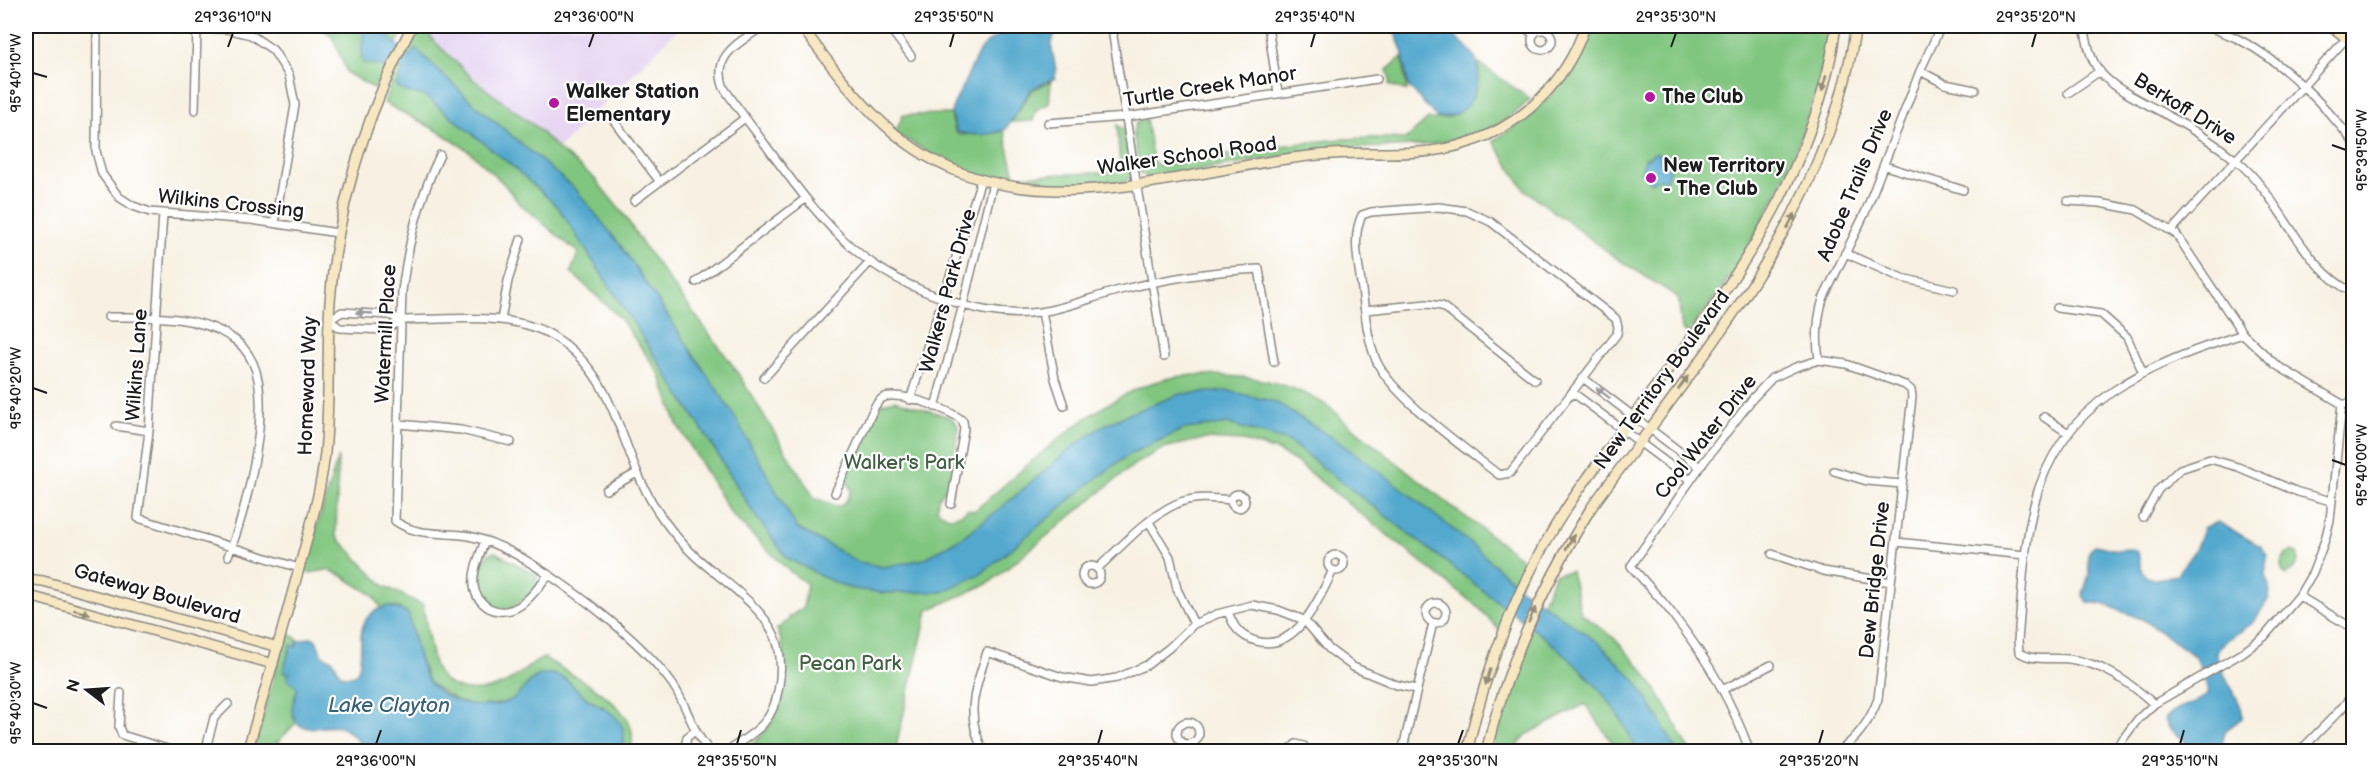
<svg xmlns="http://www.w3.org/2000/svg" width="2379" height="777" viewBox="0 0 2379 777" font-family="'Balsamiq Sans',sans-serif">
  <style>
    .built { fill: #e5d3f1 }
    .green { fill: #81c680; stroke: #4e714e; stroke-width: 1.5 }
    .water { fill: #52a8ce; stroke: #376275; stroke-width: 1.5 }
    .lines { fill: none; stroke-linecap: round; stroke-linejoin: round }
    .street-casing { stroke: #8a8680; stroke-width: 10 }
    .secondary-casing { stroke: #8a8680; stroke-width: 12 }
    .street { stroke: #fff; stroke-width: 7 }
    .secondary { stroke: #f7e8c3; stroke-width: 9 }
    .oneway { fill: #948c78 }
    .oneway2 { fill: #999 }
    .ticks { fill: none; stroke: #1c1c1c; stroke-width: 2 }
    .poi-dot { fill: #b5179e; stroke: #fff; stroke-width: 2 }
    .labels { text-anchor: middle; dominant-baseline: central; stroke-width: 4.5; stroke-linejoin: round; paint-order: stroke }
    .street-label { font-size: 20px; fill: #1c1c1c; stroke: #fff }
    .poi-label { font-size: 20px; font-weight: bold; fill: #1c1c1c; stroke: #fff; text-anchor: start }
    .park-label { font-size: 20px; fill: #446044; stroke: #fff }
    .water-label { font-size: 21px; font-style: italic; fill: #376275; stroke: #fff }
    .neatline { fill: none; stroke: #1c1c1c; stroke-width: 2 }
    .ticks-label { font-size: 15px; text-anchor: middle; fill: #1c1c1c }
  </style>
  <rect width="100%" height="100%" fill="#fff"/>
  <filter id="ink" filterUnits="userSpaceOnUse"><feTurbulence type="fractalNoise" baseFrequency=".0167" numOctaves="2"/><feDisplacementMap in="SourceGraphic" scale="12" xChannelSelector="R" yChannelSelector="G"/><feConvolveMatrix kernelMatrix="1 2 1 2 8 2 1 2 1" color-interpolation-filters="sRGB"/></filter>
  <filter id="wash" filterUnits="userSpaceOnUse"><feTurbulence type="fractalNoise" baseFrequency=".008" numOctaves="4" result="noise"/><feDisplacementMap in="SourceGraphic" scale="24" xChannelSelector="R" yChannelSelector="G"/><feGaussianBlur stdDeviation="1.35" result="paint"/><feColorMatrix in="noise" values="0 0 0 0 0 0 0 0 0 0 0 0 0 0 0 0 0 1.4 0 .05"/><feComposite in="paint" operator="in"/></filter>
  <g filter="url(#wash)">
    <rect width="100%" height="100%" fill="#f8f1e3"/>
    <!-- built -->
    <path class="built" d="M431 26H681L558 149 535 126 474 80 431 38Z"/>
    <!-- green -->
    <path class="green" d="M319 26H405L375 89 347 73 332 36Z
      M420 26H431V38L474 80 535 126 558 149 594 178 625 216 643 245 734 367 815 499C834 501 840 518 851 491L846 478 878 408 883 403 895 400 950 417 957 424 958 429 949 487 938 498 937 509C948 520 955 519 968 509L974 511C1027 467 1094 399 1161 380 1192 372 1225 375 1257 379 1283 383 1325 398 1342 419L1459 512 1529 564 1499 630 1480 609 1295 461 1277 451 1243 441 1203 439 1164 448 1135 464 989 583 928 610 895 751H756L751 745C786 718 793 669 777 629L789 620V617L803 608 807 584 788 570 731 514 677 424 659 373 621 319 571 272 578 253 518 202 504 184 469 151 438 131 384 103 390 86Z
      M1590 26H1831C1818 102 1789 175 1751 243 1733 275 1710 304 1688 333L1682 330 1678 297 1616 258 1525 190 1493 141C1526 119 1557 96 1576 60 1582 49 1585 37 1590 26Z
      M1402 57 1407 91 1389 85 1390 79 1387 70Z
      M1479 63 1530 99C1476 158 1392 143 1321 150 1306 151 1291 156 1276 158 1234 165 1191 172 1149 178L1140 173 1133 132 1136 123 1146 119 1153 161 1158 165C1240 155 1323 133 1406 139L1428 119C1466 122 1478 96 1479 63Z
      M1051 81 1049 104 1037 109 1033 121 1011 122 1032 90Z
      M951 114 955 132 960 135 1004 131 1015 176 1116 172 1120 166 1117 125 1124 130 1131 175 1125 182 1073 188 1038 189 957 170 895 133 903 115Z
      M338 457 336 536 384 586 423 605C426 620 430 656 436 669 447 693 480 694 501 685 516 679 528 664 544 658 570 674 616 695 629 723 634 732 632 742 631 751H624V738L603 706 591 702 565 678 530 681 523 692 512 700 499 704 477 706 459 702 429 683 400 608 389 606 381 608 373 595 339 574 327 570 309 573 303 571Z
      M2291 551 2297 553 2299 560 2293 570 2286 575 2282 571C2281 564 2284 554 2291 551Z
      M495 552 536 575C542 590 521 601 510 609 503 608 492 609 487 604 471 592 477 565 490 553Z
      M1571 571 1581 613 1613 637 1644 671 1669 711 1690 751H1618L1585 704 1526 735 1513 751 1491 750 1523 647 1555 574Z
      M286 632 298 639 296 647 291 645 283 672 289 673 297 687C297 700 288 709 297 722L269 751 253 752Z"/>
    <!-- water -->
    <path class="water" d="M360 26H390V38L410 57 415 48 472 102 577 191 621 246 732 412 797 528 832 547 858 562 884 567 924 559 961 538 1002 507 1071 448 1103 426 1131 413 1180 394 1229 391 1275 402 1339 442 1392 481 1470 543 1520 588 1599 643 1635 680 1659 718 1676 751H1637C1616 702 1586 672 1545 638L1288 441 1229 424 1184 429 1130 454 1094 480 982 573 943 592 882 593 848 588 823 577 787 558 752 511 707 437 558 207 511 165 425 96 403 91 396 86 404 69 363 63 361 55 364 31Z
      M1013 26H1057L1051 45 1056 70 1055 78 1031 89 1006 129C993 136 972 136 957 132L951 113 953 106 979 52 987 43Z
      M1392 26H1447C1453 38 1464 43 1472 53 1486 71 1476 104 1456 114 1451 117 1443 117 1437 118L1408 86 1402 50Z
      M1656 153 1660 154 1664 161 1671 165 1666 180 1659 179 1650 182 1641 172 1646 157 1649 158 1650 155Z
      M2218 522 2262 547 2267 556 2265 576 2270 588 2269 598 2253 623 2223 643 2216 652C2217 671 2246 704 2242 718L2225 731 2221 751H2186L2185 741 2168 728 2165 719C2173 707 2195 704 2207 695 2209 686 2201 667 2196 658L2144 620 2103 604 2087 602 2083 595C2084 588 2088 581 2089 574 2090 563 2083 554 2095 545L2117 550 2132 549 2138 553C2143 582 2147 582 2176 575L2195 550 2204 527Z
      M389 606 408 613C412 630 420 671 430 683 448 704 486 712 511 700 522 694 527 680 538 676 565 667 573 691 593 702 604 709 614 712 621 724 625 732 624 743 624 751H365C360 742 353 733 342 728 324 721 296 741 292 710 292 701 297 695 297 687L287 679 289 673 283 672 291 645 296 647 298 641 312 637 316 640 322 655 333 660 340 674C368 687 358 643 362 629 366 615 375 609 389 606Z"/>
  </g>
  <g filter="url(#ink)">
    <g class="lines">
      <defs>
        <path id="street" d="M763 26C740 43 711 54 724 88 740 112 758 134 775 158 827 228 864 274 951 301 979 311 1010 316 1040 312 1067 308 1093 297 1120 290 1165 279 1212 271 1259 269L1274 362
          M888 26 911 56
          M1115 26 1113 36 1164 357
          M1268 26 1278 93
          M1523 26 1533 34
          M2084 26C2087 42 2090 59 2100 72 2116 91 2144 102 2165 114 2191 128 2215 143 2237 161 2283 199 2300 267 2354 293
          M2205 26C2216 30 2229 34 2240 40 2283 62 2325 105 2354 143
          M1532 40a10 10 0 1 1 20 0a10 10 0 1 1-20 0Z
          M1920 71 1945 84 1975 90
          M2068 93 2100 71
          M195 110 197 28
          M614 121 660 182
          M1048 123 1126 117 1377 79
          M440 155C419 198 408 244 402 291L395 521C419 538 444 531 469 536 492 541 513 552 532 564 577 592 643 642 673 685 688 707 692 733 711 752
          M1885 166 1963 190
          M634 201 745 118
          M2068 201 2100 203 2136 210 2176 234 2243 334 2276 365 2342 404H2354
          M1439 207 1467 211 1491 222 1616 319 1618 327 1617 334 1510 473 1499 475C1466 449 1392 397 1376 360 1366 336 1365 308 1361 283 1358 261 1352 235 1362 215L1371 212Z
          M163 214 149 431 138 518 299 568
          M275 223 295 105 289 75 273 50 251 35 226 29 97 28 96 151 102 174 119 197 133 206 150 212 251 220 338 233
          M2171 231 2354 30
          M1845 253 1902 278 1954 290
          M696 282 805 199
          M2057 308 2101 314 2127 337 2143 373
          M1365 310 1427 304 1442 306 1535 380
          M1042 312 1055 379 1064 406
          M108 317C148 317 195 314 229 336 240 342 248 352 253 363 273 407 246 513 228 556
          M401 320 386 330 340 328 329 320 342 312 389 315 401 320C448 320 512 311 553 336 623 379 618 458 663 519 673 533 684 546 696 557 724 582 773 612 779 650 783 672 779 707 763 724 753 735 739 742 727 752
          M501 320 508 281 521 239
          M1819 360C1816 340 1817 319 1823 299L1865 213 1920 71 1941 26
          M764 378 870 262
          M1583 378 1700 467
          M1572 392 1690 480
          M910 400 981 180
          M935 407 963 305 993 183
          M2044 417 2068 433
          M399 424 461 430 511 442
          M116 426 149 431
          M1834 471 1867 481 1902 484
          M606 490 637 473
          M835 493 875 406C879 400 883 396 891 396 909 395 949 409 963 421L964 429 951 504
          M1231 501a7 7 0 1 1 14 0a7 7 0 1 1-14 0Z
          M2143 517 2158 490 2180 469 2210 459 2238 467 2298 492 2331 501
          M1149 522 1170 557 1177 589 1194 624
          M485 541C480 555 472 571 474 586 475 595 481 603 489 608 516 621 534 593 548 575
          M1896 542 2025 555
          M1772 554 1823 571 1891 582
          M1328 563a8 8 0 1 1 16 0a8 8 0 1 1-16 0Z
          M1082 575a9 9 0 1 1 18 0a9 9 0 1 1-18 0Z
          M1097 569C1121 547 1146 518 1176 504 1193 496 1213 498 1231 500
          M2299 596 2354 629
          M1426 613a10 10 0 1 1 20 0a10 10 0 1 1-20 0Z
          M1228 612C1234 627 1239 636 1256 641 1296 653 1320 598 1333 570
          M1722 690 1771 665
          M121 693 119 727 122 735 177 752
          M2154 704C2129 682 2102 663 2069 659 2052 657 2033 662 2019 652L2018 641C2022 596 2023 549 2034 505 2060 399 2150 364 2243 334
          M1177 733a11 11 0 1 1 22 0a11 11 0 1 1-22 0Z
          M205 752 214 718 228 704
          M684 752 687 737 695 731
          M984 752C964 714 975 690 987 652L1062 677 1092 682 1117 678 1147 665 1169 648 1194 624 1217 614 1252 605 1278 610 1304 620 1329 649 1353 667 1397 685 1416 689
          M1287 752 1296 744 1304 746 1307 752
          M1402 752 1433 623
          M1750 752C1733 704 1707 659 1676 619 1663 600 1646 584 1631 566L1700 467 1753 398 1772 378 1796 367 1819 360 1846 364 1905 385 1911 390 1912 397 1878 699C1870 721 1858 738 1838 752
          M2113 752 2138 719 2154 704 2242 653 2264 637 2299 596 2313 572 2325 540 2330 520 2342 404
          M2299 752 2341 709 2354 693"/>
        <path id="secondary" d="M801 26C845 84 888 145 959 172 1073 217 1201 166 1318 155 1383 148 1425 163 1488 135 1534 114 1570 73 1585 26
          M2331 26 2354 44
          M26 579 43 581 278 647
          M26 595 273 664
          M247 752C265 692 282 632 298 572 308 535 319 499 324 461 331 409 326 355 330 302 337 205 367 112 412 26
          M1467 752C1487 663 1522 572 1574 497 1677 349 1812 212 1836 26
          M1486 752C1507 664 1544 584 1591 508 1700 358 1828 216 1856 26"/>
      </defs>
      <!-- street casing -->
      <use href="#street" class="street-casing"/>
      <!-- secondary casing -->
      <use href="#secondary" class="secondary-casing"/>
      <!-- street -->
      <use href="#street" class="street"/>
      <!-- secondary -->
      <use href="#secondary" class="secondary"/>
    </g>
    <!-- one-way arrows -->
    <defs><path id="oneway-solid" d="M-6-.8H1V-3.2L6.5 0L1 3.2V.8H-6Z" transform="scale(1.5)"/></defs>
    <g class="oneway">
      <use href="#oneway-solid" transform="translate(1824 83) rotate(105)"/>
      <use href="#oneway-solid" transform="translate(1791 221) rotate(-61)"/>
      <use href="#oneway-solid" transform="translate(1683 383) rotate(-54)"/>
      <use href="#oneway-solid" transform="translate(1570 542) rotate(-60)"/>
      <use href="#oneway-solid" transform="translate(82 612) rotate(15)"/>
      <use href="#oneway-solid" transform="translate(1532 615) rotate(-66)"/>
      <use href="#oneway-solid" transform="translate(1488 677) rotate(107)"/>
    </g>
    <g class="oneway2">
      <use href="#oneway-solid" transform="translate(364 313) rotate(-177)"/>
      <use href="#oneway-solid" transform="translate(1603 393) rotate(-143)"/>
    </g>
  </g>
  <!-- ticks -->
  <path class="ticks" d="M228 47 233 33M589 47 594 33M950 47 954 33M1311 47 1315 33M1671 47 1676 33M2032 47 2036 33M33 73 47 77M2332 145 2346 150M33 388 47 393M2332 460 2346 465M33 703 47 708M376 744 381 730M737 744 741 730M1098 744 1102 730M1458 744 1463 730M1819 744 1823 730M2180 744 2184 730"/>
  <!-- markers -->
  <g class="poi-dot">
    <circle cx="1650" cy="97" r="6"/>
    <circle cx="554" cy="103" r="6"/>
    <circle cx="1651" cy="178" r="6"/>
  </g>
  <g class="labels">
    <!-- street labels -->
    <g class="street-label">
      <text transform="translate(1210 87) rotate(-9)">Turtle Creek Manor</text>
      <text transform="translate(2185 109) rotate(32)">Berkoff Drive</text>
      <text transform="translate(1187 156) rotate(-8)">Walker School Road</text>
      <text transform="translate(1855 185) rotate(-67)">Adobe Trails Drive</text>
      <text transform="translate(231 204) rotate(6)">Wilkins Crossing</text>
      <text transform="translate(948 291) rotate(-75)">Walkers Park Drive</text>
      <text transform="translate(386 334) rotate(-87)">Watermill Place</text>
      <text transform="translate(137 365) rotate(-86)">Wilkins Lane</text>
      <text transform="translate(1662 380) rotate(-54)">New Territory Boulevard</text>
      <text transform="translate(308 386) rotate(-88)">Homeward Way</text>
      <text transform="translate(1706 437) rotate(-52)">Cool Water Drive</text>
      <text transform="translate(1875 580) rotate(-84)">Dew Bridge Drive</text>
      <text transform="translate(157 594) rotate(16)">Gateway Boulevard</text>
    </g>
    <!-- poi labels -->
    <g class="poi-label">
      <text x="566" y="92">Walker Station<tspan x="566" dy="23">Elementary</tspan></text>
      <text x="1662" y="97">The Club</text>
      <text x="1663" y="166">New Territory<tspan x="1663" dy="23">- The Club</tspan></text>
    </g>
    <!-- park labels -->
    <g class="park-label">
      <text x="904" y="463">Walker's Park</text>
      <text x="850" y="664">Pecan Park</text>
    </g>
    <!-- water labels -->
    <g class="water-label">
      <text x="389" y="705">Lake Clayton</text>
    </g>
  </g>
  <!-- margin -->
  <rect width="2379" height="777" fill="none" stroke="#fff" stroke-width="66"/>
  <!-- north arrow -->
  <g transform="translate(87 690) rotate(287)" stroke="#ffffff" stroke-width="4.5" paint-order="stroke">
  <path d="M0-4.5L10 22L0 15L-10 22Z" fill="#1c1c1c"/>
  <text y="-9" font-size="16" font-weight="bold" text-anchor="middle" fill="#1c1c1c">N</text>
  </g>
  <rect x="33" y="33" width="2313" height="711" class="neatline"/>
  <g class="ticks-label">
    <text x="233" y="22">29°36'10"N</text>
    <text x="594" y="22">29°36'00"N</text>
    <text x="954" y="22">29°35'50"N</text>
    <text x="1315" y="22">29°35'40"N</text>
    <text x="1676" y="22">29°35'30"N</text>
    <text x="2036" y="22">29°35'20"N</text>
    <text transform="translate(16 73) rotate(-90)" y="5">95°40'10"W</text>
    <text transform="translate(2362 150) rotate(-90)" y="5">95°39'50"W</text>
    <text transform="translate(16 388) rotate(-90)" y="5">95°40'20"W</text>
    <text transform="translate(2362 465) rotate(-90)" y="5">95°40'00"W</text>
    <text transform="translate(16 703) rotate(-90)" y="5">95°40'30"W</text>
    <text x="376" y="766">29°36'00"N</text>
    <text x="737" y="766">29°35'50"N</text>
    <text x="1098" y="766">29°35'40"N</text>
    <text x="1458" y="766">29°35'30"N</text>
    <text x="1819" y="766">29°35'20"N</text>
    <text x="2180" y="766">29°35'10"N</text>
  </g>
</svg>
